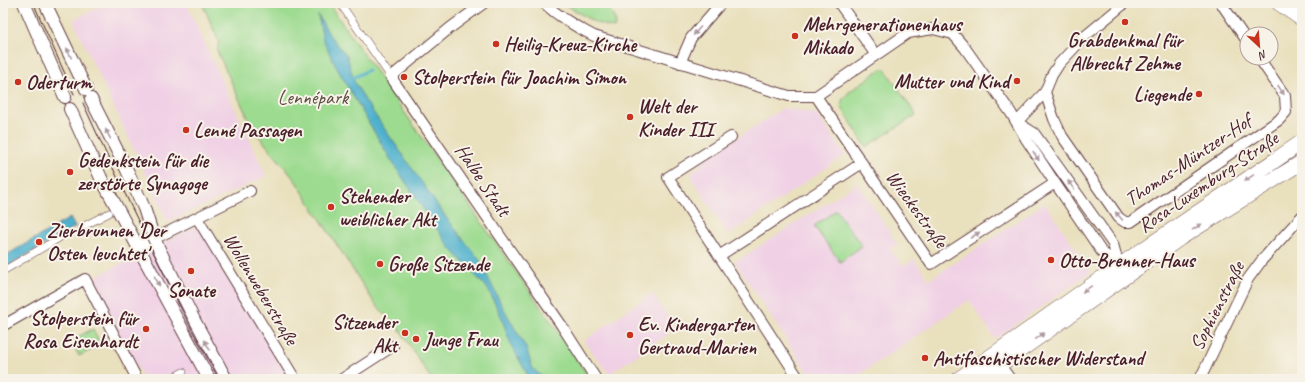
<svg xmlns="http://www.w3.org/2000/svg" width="1305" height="382" viewBox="0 0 1305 382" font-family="Caveat,sans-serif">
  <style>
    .built { fill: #f0d0e5 }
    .green { fill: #9ddb90; stroke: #747d5e }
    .water { fill: #4eb1cd; stroke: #4c687c }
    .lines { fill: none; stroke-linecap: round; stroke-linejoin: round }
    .stream { stroke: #4eb1cd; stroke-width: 3 }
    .pedestrian-casing { stroke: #623c41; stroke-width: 8 }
    .minor-casing { stroke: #623c41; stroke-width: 12 }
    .tertiary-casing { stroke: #623c41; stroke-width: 14 }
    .primary-casing { stroke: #623c41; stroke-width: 16 }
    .pedestrian { stroke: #fff; stroke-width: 7 }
    .minor { stroke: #fff; stroke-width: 10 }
    .tertiary { stroke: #fff; stroke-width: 12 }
    .primary { stroke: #fff; stroke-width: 15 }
    .tram { stroke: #4a1f2b; stroke-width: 1 }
    .oneway { fill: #ae9aa0 }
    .poi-dot { fill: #c8321e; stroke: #f7f3e8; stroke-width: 1.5 }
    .labels { text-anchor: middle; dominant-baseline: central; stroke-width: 4; stroke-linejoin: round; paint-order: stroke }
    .poi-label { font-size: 20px; font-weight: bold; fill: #4a1f2b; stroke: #f7f3e8; text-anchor: start }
    .park-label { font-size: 20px; fill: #5f4e44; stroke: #f7f3e8 }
    .street-label { font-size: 20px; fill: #4a1f2b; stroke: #f7f3e8 }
  </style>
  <rect width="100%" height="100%" fill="#f7f3e8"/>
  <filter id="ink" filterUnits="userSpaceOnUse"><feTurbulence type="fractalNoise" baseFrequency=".025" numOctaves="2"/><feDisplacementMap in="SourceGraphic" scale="8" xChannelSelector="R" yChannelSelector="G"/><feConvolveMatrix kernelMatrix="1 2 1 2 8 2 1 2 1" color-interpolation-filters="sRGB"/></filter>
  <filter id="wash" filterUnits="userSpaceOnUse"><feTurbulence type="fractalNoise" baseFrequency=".012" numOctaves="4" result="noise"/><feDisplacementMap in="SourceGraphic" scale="16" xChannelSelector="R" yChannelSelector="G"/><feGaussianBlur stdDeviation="0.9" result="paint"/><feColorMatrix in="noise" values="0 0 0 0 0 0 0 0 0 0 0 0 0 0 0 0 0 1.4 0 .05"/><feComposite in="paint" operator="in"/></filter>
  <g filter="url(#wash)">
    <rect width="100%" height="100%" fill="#e9e0bd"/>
    <!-- built -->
    <path class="built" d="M107 3H186L266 176 168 222 73 20Z
      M783 108 817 114 845 155 728 235 692 178 693 171 701 166 700 162Z
      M858 183 897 244 890 249 903 266 914 259 929 280 1045 203 1091 272 995 339 969 300 853 379H812L735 262Z
      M198 225 290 379H144L91 279Z
      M652 293 676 329 609 374 584 341Z"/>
    <!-- green -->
    <path class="green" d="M202 3H328L568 346 590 379H431L400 330 375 304 295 180 253 129 217 51 219 42Z
      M562 3H607L616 22 614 28 596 23Z
      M882 68 885 69 916 115 866 147 841 106 843 99 849 92Z
      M836 210 862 246 840 262 814 226Z
      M93 329 101 345 79 356 71 340Z"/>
    <!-- water -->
    <path class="water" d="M318 15 330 36 347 56 354 81 366 102 445 216 479 259 501 304 526 348 533 369 545 379H530L511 345 501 316 488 289 450 248 420 204 389 157 335 65 323 40Z
      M70 218 75 227 3 269V257Z"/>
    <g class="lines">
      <!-- stream -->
      <path class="stream" d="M353 78 368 70"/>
    </g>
  </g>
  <g filter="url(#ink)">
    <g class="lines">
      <defs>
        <path id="pedestrian" d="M340 3 391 77
          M82 227 109 213
          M3 271 59 238
          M170 379 183 372"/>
        <path id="minor" d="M484 3 450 28 391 77 562 326 596 379
          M544 3C559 17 576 27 594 36L789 96H816L908 33 933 29 953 34 965 48 1011 113 1026 139 1055 183 1101 251 1119 266
          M839 3 876 55
          M1221 3 1247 41
          M680 63 691 38 721 3
          M1045 92 1054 119 1062 136 1119 218 1125 222H1131L1279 120 1286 112 1285 96 1259 58
          M816 96 931 264 1055 183
          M1017 122 1045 92 1052 75 1059 64 1084 37 1125 3
          M1018 123 1034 133 1113 244 1119 267
          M731 137 668 177 799 379
          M197 218 295 379
          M138 247 250 191
          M719 256 862 163
          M4 325 85 279 137 379
          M1000 365 1010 379
          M342 379 393 346
          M1200 379 1248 279 1262 260 1302 216"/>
        <path id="tertiary" d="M24 3 65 97
          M45 3 86 89
          M91 99 126 168 144 208 154 239 194 320 226 379
          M70 109 101 178 209 379"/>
        <path id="primary" d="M1279 3 1302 19
          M959 379 1119 266 1302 142
          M979 379 1180 238 1302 162"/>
      </defs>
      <!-- pedestrian casing -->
      <use href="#pedestrian" class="pedestrian-casing"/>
      <!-- minor casing -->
      <use href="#minor" class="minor-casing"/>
      <!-- tertiary casing -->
      <use href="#tertiary" class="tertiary-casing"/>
      <!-- primary casing -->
      <use href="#primary" class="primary-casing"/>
      <!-- pedestrian -->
      <use href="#pedestrian" class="pedestrian"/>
      <!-- minor -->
      <use href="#minor" class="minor"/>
      <!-- tertiary -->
      <use href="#tertiary" class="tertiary"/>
      <!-- primary -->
      <use href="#primary" class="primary"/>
      <!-- tram -->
      <path class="tram" d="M35 3 36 9 74 94
        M83 103C125 196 170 289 220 379"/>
    </g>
    <!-- one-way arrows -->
    <defs><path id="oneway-solid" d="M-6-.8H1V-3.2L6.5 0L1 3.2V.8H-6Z"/></defs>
    <g class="oneway">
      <use href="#oneway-solid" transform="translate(697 31) rotate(131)"/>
      <use href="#oneway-solid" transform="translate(69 53) rotate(-115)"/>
      <use href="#oneway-solid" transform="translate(1281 90) rotate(56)"/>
      <use href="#oneway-solid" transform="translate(108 134) rotate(-117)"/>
      <use href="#oneway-solid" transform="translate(1036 156) rotate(57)"/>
      <use href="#oneway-solid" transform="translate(1249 178) rotate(146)"/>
      <use href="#oneway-solid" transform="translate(1071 185) rotate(-125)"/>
      <use href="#oneway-solid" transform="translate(1119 216) rotate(-132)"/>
      <use href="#oneway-solid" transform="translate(1197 227) rotate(-32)"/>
      <use href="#oneway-solid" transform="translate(975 235) rotate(-33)"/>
      <use href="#oneway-solid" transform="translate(157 281) rotate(62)"/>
      <use href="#oneway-solid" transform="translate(1087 289) rotate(145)"/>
      <use href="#oneway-solid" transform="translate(1040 336) rotate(-36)"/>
      <use href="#oneway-solid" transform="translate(207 345) rotate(-119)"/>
    </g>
  </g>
  <!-- markers -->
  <g class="poi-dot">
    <circle cx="1125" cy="22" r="4"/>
    <circle cx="795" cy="36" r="4"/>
    <circle cx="496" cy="44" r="4"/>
    <circle cx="404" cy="77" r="4"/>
    <circle cx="1017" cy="81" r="4"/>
    <circle cx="18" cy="82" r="4"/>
    <circle cx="1199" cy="94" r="4"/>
    <circle cx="630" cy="117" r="4"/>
    <circle cx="186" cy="130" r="4"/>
    <circle cx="70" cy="172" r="4"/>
    <circle cx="331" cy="207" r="4"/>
    <circle cx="39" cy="242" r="4"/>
    <circle cx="1051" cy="260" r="4"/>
    <circle cx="380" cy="264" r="4"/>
    <circle cx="191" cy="271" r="4"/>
    <circle cx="146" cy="329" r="4"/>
    <circle cx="405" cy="333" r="4"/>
    <circle cx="630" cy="335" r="4"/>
    <circle cx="416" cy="339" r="4"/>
    <circle cx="925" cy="358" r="4"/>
  </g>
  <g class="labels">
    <!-- poi labels -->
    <g class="poi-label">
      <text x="803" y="24">Mehrgenerationenhaus<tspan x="803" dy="23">Mikado</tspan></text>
      <text x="1125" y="40" text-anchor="middle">Grabdenkmal für<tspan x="1125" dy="23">Albrecht Zehme</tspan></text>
      <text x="504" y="44">Heilig-Kreuz-Kirche</text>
      <text x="412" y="77">Stolperstein für Joachim Simon</text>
      <text x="1009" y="81" text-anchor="end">Mutter und Kind</text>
      <text x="26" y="82">Oderturm</text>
      <text x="1191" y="94" text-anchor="end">Liegende</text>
      <text x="638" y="106">Welt der<tspan x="638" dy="23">Kinder III</tspan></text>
      <text x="194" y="130">Lenné Passagen</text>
      <text x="78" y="160">Gedenkstein für die<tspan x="78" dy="23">zerstörte Synagoge</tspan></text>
      <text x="339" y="196">Stehender<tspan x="339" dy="23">weiblicher Akt</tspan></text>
      <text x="47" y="230">Zierbrunnen 'Der<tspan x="47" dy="23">Osten leuchtet'</tspan></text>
      <text x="1059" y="260">Otto-Brenner-Haus</text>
      <text x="388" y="264">Große Sitzende</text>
      <text x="191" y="290" text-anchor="middle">Sonate</text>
      <text x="138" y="318" text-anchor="end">Stolperstein für<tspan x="138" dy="23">Rosa Eisenhardt</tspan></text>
      <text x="397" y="322" text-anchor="end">Sitzender<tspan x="397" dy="23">Akt</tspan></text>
      <text x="638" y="324">Ev. Kindergarten<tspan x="638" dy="23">Gertraud-Marien</tspan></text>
      <text x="424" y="339">Junge Frau</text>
      <text x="933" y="358">Antifaschistischer Widerstand</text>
    </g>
    <!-- park labels -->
    <g class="park-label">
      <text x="313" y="97">Lennépark</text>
    </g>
    <!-- street labels -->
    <g class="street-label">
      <text transform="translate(1188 160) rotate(-34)">Thomas-Müntzer-Hof</text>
      <text transform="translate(483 180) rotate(56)">Halbe Stadt</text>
      <text transform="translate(1208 182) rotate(-34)">Rosa-Luxemburg-Straße</text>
      <text transform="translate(917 209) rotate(54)">Wieckestraße</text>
      <text transform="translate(261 289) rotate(59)">Wollenweberstraße</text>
      <text transform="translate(1217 306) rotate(-63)">Sophienstraße</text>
    </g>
  </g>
  <!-- margin -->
  <rect width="1305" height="382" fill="none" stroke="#f7f3e8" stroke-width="16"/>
  <!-- north arrow -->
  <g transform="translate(1259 46) rotate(154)"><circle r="19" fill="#f7f3e8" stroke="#b29e9c"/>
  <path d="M0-3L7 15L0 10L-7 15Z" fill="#c8321e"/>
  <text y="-6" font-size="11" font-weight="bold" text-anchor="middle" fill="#4a1f2b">N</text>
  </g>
</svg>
